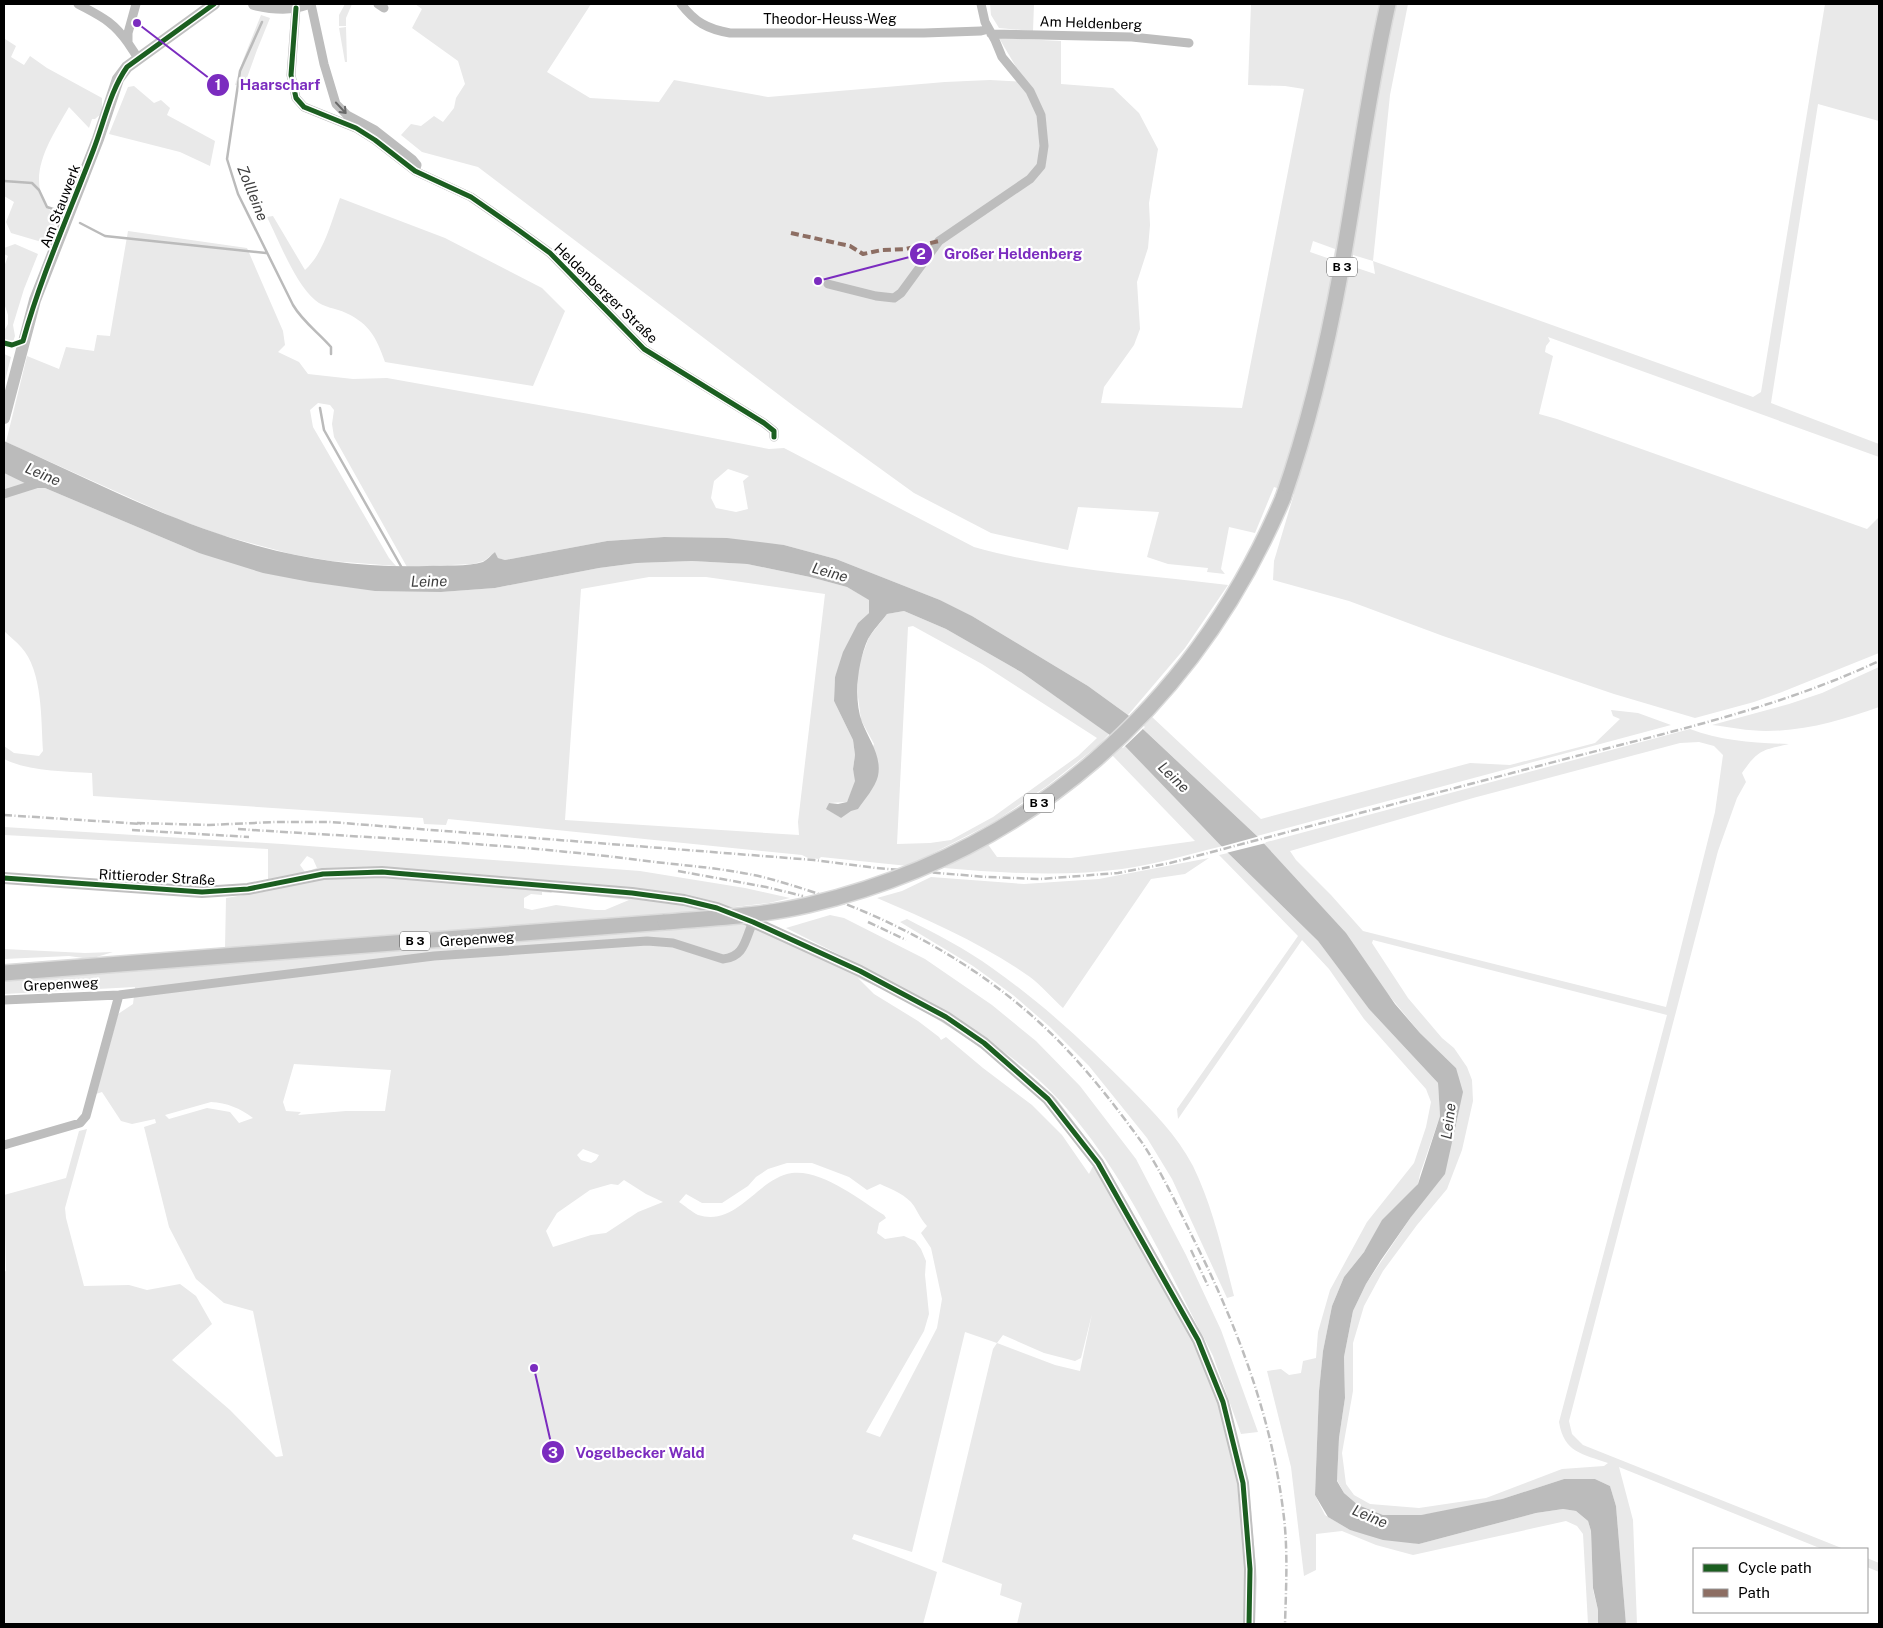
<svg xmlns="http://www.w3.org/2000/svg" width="1883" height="1628" viewBox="0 0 1883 1628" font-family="'Public Sans',sans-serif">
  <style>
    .green { fill: #e9e9e9; fill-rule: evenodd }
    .water { fill: #bbb }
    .pier { fill: #fff }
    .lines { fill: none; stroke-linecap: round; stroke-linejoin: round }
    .stream { stroke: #bbb; stroke-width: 2.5 }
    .canal { stroke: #bbb; stroke-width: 9 }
    .primary-casing { stroke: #dbdbdb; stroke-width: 18 }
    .street { stroke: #bdbdbd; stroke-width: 9 }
    .secondary { stroke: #c0c0c0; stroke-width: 12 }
    .primary { stroke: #bdbdbd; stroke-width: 15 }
    .rail { stroke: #bdbdbd; stroke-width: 2.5; stroke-dasharray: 8 2.5 1 2.5; stroke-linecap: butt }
    .primary-bridge-casing { stroke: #dbdbdb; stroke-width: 18; stroke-linecap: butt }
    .primary-bridge { stroke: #bdbdbd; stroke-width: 15 }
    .quiet { stroke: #8d6e63; stroke-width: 4; stroke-dasharray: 8 4; stroke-linecap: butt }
    .cycleway-casing { stroke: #fff; stroke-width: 8 }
    .cycleway { stroke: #1b5e20; stroke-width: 5 }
    .oneway { stroke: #686868 }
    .labels { text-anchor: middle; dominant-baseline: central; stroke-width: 4.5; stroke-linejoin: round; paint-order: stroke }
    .shield { fill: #fff; stroke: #4c4c4c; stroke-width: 1 }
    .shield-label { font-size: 12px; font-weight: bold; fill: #000 }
    .street-label { font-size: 14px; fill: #000; stroke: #fff }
    .water-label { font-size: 15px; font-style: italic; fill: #3f3f3f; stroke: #fff }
    .leader { fill: none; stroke: #7b2cbf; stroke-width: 2 }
    .callout-dot { fill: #7b2cbf; stroke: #fff; stroke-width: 2 }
    .mark-label { font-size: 15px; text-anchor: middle; font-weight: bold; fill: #fff }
    .callout-label { font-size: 15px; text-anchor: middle; font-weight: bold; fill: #7b2cbf; stroke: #fff; stroke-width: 4.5; stroke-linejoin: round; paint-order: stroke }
  </style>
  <rect width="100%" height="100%" fill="#fff"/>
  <!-- green -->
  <path class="green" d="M345 4H352L346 18V26H339V15Z
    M415 4H591L547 72 590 98 659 102 674 80 768 97 945 82 990 80 1025 82 999 38 1061 41V84L1113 88 1139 113 1158 149 1149 203 1150 225 1148 248 1137 282 1140 329 1134 345 1104 387 1101 403 1242 408 1304 89 1285 86 1248 85 1251 4H1408L1390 95 1373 261 1753 397 1761 392 1825 4H1879V121L1818 104 1771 403 1879 444V457L1548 337 1550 341 1546 346 1545 352 1553 356 1539 414 1557 419 1867 529 1879 517V653L1782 692 1754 702 1695 718 1614 694 1443 636 1349 601 1273 580 1274 561 1294 494 1274 487 1255 533 1229 527 1221 569 1225 574 1207 572 1208 568 1168 564 1147 557 1159 512 1078 507 1068 550 991 533 914 493 795 407 478 167 422 152 401 135 411 124 421 126 434 116 443 122 454 108 456 98 465 84 458 61 412 28 422 9ZM1313 241 1335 249 1333 260 1310 252ZM1353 255 1373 261 1375 274 1351 266Z
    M990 4H1034L1033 31 999 28 991 15Z
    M261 15 270 18 257 50 244 86 235 85 243 60Z
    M346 27 347 62H345L339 28Z
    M4 31 5 39 16 46 11 57 24 65 30 56 47 68 102 98V113L95 119H92L89 128 69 107C49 142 19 184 58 219L45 243 11 233 6 222 14 202 4 196Z
    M134 86 154 103 161 100 170 108 167 115 215 141 210 166 180 152 109 134 128 87Z
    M340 198 445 238 542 288 565 311 533 386 385 362C377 339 370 324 346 313 336 308 324 308 315 300 295 283 279 241 267 217L273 216 305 270C324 253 331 222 340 198Z
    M128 231 247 248 283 331 285 345 278 352 299 362 308 374 353 379 387 378 589 414 769 449 784 448 974 547C1054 570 1145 575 1228 585L1185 648 1128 715 1088 686 972 616 940 600 836 559 784 545 664 537 607 541 505 560 498 558 495 552 484 561 473 564 407 567 334 437 332 424 334 410 330 405 318 403 310 410 313 427 389 558 396 566 331 561 291 554 221 535 177 519 6 442 27 356 59 369 66 347 94 351 97 335 110 336ZM728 469 749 476 743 481 748 509 736 512 716 508 711 498 714 481Z
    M15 244 38 254 24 289 13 325 15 336 13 342 4 341V331L8 324V315L4 303V267L8 256 4 254V248Z
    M4 354 11 357 4 385Z
    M4 473 27 483 29 484 4 492Z
    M35 488H45L199 553 441 592 495 588 599 568 637 563 692 561 747 564 810 577 847 587 870 600 869 613 858 623 835 677 834 701 853 740 855 755 853 769 856 781 847 802 829 803 827 809 841 818 874 744 861 720 858 697V667L869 637 887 614 904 611 946 629 1021 672 1109 734 1099 745 1047 786 994 822 908 866 821 857 819 859 808 858 802 855 448 819 446 825 424 824 423 818 93 796 92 773C64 771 30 772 4 759V746L14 753 39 756 43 751C41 720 43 671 21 647 16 641 9 636 4 631V498ZM649 577H706L825 594 798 822 799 835 565 820 581 589ZM913 626 982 664 1097 738 1078 756 993 817 951 840 930 843 897 844 908 627Z
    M1879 667V707C1843 720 1805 731 1766 731 1748 731 1729 727 1712 725L1789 704 1822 693Z
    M1611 710 1638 713 1671 725 1257 836 1141 727 1151 716 1261 819 1470 763 1510 765 1595 743 1620 719 1613 716Z
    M1690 729C1721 741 1756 743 1789 744 1762 750 1758 750 1742 773L1746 782 1737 798 1718 851 1569 1421 1572 1434 1583 1445 1844 1549H1822L1619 1467 1633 1520 1637 1624H1626L1616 1506 1610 1486 1595 1479H1564L1502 1499 1448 1511 1421 1515H1383L1358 1505 1344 1493 1337 1480 1339 1438 1345 1398 1344 1357 1353 1311 1366 1284 1411 1217 1456 1068 1420 1033 1263 843ZM1699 742 1714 746 1723 755 1715 812 1666 1007 1363 931 1331 895 1296 860 1290 851 1473 798 1680 743ZM1373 940 1667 1015 1559 1422C1564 1453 1583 1454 1608 1463L1604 1466 1562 1469 1486 1498 1419 1508 1370 1504 1354 1495 1346 1484 1342 1453 1353 1391V1343L1364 1306 1383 1271 1417 1225 1447 1189 1462 1150 1473 1101 1472 1080 1467 1067 1454 1048 1442 1038 1408 998 1372 943Z
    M1124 744 1223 846C1190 854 1156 864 1122 869 1063 877 1003 873 944 868L987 843 997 857 1071 858 1195 841 1112 755Z
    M4 827 282 844 640 871 745 888 790 898 769 903 685 913 693 928 766 922 852 961 786 928 830 915 844 918 925 959 992 1005 1036 1041 1080 1086 1136 1159 1186 1255 1221 1330 1258 1432 1241 1434 1213 1356 1202 1334 1249 1487 1257 1579 1255 1624H1017L1022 1603 1000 1595 1002 1584 942 1562 993 1349 997 1343 965 1332 912 1552 854 1534 852 1539 937 1572 923 1624H4V1272L6 1271 4 1195 66 1178 79 1131 87 1129 65 1208 66 1218 84 1286 129 1285 147 1290 180 1284 196 1296 212 1324 172 1360 230 1410 276 1457 283 1456 253 1311 224 1303 196 1279 169 1227 144 1127 156 1123 155 1119 132 1124 121 1121 102 1092 96 1094 118 1014 133 1004 135 987 4 994V981L137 970V955L225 948 226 898 268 891V849L4 835ZM307 856 313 859 317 868 305 872 300 865ZM554 891 629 900 605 910H595L556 905 532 910 524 908V898L531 894 542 895V892L551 893ZM858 978C923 1007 995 1051 1044 1103 1062 1122 1077 1145 1093 1166L1089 1174 1062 1135 1032 1105 983 1068 946 1037 941 1040 939 1037 918 1021 874 994ZM1003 1051C1023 1066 1043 1082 1060 1101 1121 1168 1160 1253 1201 1333L1104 1162 1056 1098ZM294 1064 391 1070 385 1111H346L298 1115 301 1112 286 1111 283 1102ZM211 1102C227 1103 240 1108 253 1118L239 1123 230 1112 207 1108 169 1119 165 1115ZM583 1149 599 1155 596 1160 591 1163 581 1160 577 1155ZM787 1163H812L849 1177 867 1190 880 1184C891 1189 907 1195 914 1206 918 1213 921 1219 927 1226L921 1233 931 1248 942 1299 937 1328 880 1437 866 1432 924 1331 929 1314 925 1275 926 1261 921 1249 915 1241 904 1236 885 1239 877 1233 879 1223 886 1218 884 1215C860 1200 822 1169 792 1173 757 1178 738 1227 698 1215 692 1212 685 1206 679 1202L686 1194 702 1203H722L748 1186 756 1177 768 1169ZM624 1180 646 1194 663 1202 638 1212 606 1233 591 1235 553 1247 546 1231 557 1213 590 1190 611 1184 618 1185ZM1092 1314 1080 1371 1055 1365 997 1343 1003 1335 1044 1353 1075 1361 1081 1358Z
    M1228 853 1318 941 1369 1009 1438 1083 1440 1116 1420 1174 1418 1184 1344 1277 1332 1306 1323 1351 1319 1391 1315 1495 1325 1515 1350 1530 1419 1544 1536 1513 1563 1509 1576 1511 1588 1521 1591 1531 1593 1590 1598 1610V1624H1588L1583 1534 1577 1526 1566 1521 1413 1555 1376 1545 1342 1531 1316 1534V1570L1304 1576 1291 1467 1267 1371 1281 1369 1289 1375 1301 1373 1303 1361 1316 1358 1318 1332 1330 1290 1367 1222 1414 1163 1426 1127 1431 1102 1426 1089 1364 1019 1329 969 1302 940 1178 1119 1177 1109 1298 936 1219 855Z
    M1209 858 1185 874 1151 879 1063 1008C1052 998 1042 986 1030 977 983 944 929 920 877 898L902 891 931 877 1024 884 1099 879Z
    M907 919C936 934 966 949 992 968 1042 1003 1087 1045 1129 1087 1154 1113 1176 1134 1193 1166 1213 1207 1223 1253 1234 1296L1227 1298 1172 1179 1147 1138 1089 1066 1050 1027 1013 995 973 966 900 922Z
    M4 949 85 953 113 952 90 959 69 956 4 959Z
    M1867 1558 1879 1563V1572L1867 1567Z"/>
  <!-- water -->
  <path class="water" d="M4 441C87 478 170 522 258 546 312 561 371 568 427 566 443 565 468 567 483 562 487 560 491 555 495 552L498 558 505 560 607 541 664 537 727 538 784 545 836 559 940 600 972 616 1088 686 1128 715 1257 836 1346 933 1395 1004 1420 1033 1456 1068 1463 1092 1445 1174 1411 1217 1381 1260 1366 1284 1353 1311 1344 1357 1345 1398 1339 1438 1337 1481 1344 1493 1358 1505 1383 1515H1421L1502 1499 1564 1479H1595L1610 1486 1616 1506 1626 1624H1598V1610L1593 1588 1591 1531 1588 1521 1576 1511 1563 1509 1536 1513 1419 1544 1383 1540 1350 1530 1328 1517 1315 1495 1319 1391 1323 1351 1332 1306 1344 1277 1364 1252 1382 1220 1418 1184 1440 1116 1438 1083 1369 1009 1318 941 1228 853 1124 745 1021 672 946 629 904 611 887 614C881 622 873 630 868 639 858 661 853 698 862 722 869 740 882 756 878 776 875 788 864 800 858 809L851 811 841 818 826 809 829 803 838 804 847 802 855 781 853 769 855 755 853 740 834 701 835 677 843 652 858 623 869 613V600L847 587 810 577 747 564 692 561 637 563 599 568 495 588 441 592 375 591 310 582 263 573 199 553 45 488H35L4 473Z"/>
  <!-- pier -->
  <path class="pier" d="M1131 715 1145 727 1123 748 1109 737Z
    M1260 836 1266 843 1226 853 1220 847Z"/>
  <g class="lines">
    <!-- stream -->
    <path class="stream" d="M262 22 240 71 227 159 238 194 293 305C303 322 318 332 331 347V354
      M4 181 32 183 39 190 47 207 59 211
      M80 223 105 236 266 253
      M320 408 324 430 402 568"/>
    <!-- canal -->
    <path class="canal" d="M4 494 42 482"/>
    <defs>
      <path id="primary" d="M1283 498C1309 424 1327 347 1341 270 1357 181 1368 92 1388 4
        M4 973 665 922"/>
    </defs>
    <!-- primary casing -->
    <use href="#primary" class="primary-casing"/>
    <!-- street -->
    <path class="street" d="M78 4C100 16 113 21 128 43
      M136 4 128 33V43L138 58
      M311 4 324 64 336 104 347 115 375 130 412 159 417 165 415 171
      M378 4 384 8
      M681 4C695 22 707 29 730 33H924L981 31 989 29
      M296 8 291 75 296 98 304 107 356 128 375 140 415 171 471 197 517 229 550 253 644 349 764 423 774 431V437
      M991 34 1132 37 1189 43
      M828 284 876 296 894 298 901 293 939 241 1030 179 1041 166 1044 146 1041 115 1030 91 1002 57 995 40 985 22 981 4
      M4 1000 119 995 434 956 647 941 673 943 723 959C745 957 745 939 753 922
      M4 1145 80 1123 86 1116 119 995"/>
    <!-- secondary -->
    <path class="secondary" d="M254 4C271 8 290 10 306 4
      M4 418 35 300 98 139 118 79 127 67 214 4
      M4 878 202 892 248 889 323 874 382 872 632 893 684 900 717 908 753 922 860 971 946 1017 984 1043 1048 1099 1098 1163 1198 1340 1223 1402 1243 1483 1250 1569 1249 1624"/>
    <!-- primary -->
    <use href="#primary" class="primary"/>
    <!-- rail -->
    <path class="rail" d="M4 815 143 824
      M137 823 209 825 276 822H330L814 860 876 868 987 877 1040 879 1118 873 1170 863C1303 828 1436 793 1569 758 1674 731 1781 707 1879 661
      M238 829C372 838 506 843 639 860 685 866 731 868 774 880 871 907 966 955 1040 1023 1079 1059 1112 1101 1143 1144 1162 1173 1178 1207 1193 1238 1237 1325 1273 1420 1284 1518 1288 1553 1286 1589 1285 1624
      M132 830 249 837
      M678 871 766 887 803 896
      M868 922 906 940
      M1191 1250 1208 1286"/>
    <defs>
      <path id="primary-bridge" d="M665 922C713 918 761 916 808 905 1029 853 1195 705 1283 498"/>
    </defs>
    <!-- primary-bridge casing -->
    <use href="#primary-bridge" class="primary-bridge-casing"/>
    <!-- primary-bridge -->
    <use href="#primary-bridge" class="primary-bridge"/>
    <!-- quiet -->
    <path class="quiet" d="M791 233 850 246 863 254 882 250 906 249 939 241"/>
    <defs>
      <path id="cycleway" d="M296 8 291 75 296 98 304 107 356 128 375 140 415 171 471 197 517 229 550 253 644 349 764 423 774 431V437
        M4 343 12 345 23 341C41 276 69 214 93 151 104 123 110 91 127 67L214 4
        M4 878 202 892 248 889 323 874 382 872 632 893 684 900 717 908 753 922 860 971 946 1017 984 1043 1048 1099 1098 1163 1198 1340 1223 1402 1243 1483 1250 1569 1249 1624"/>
    </defs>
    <!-- cycleway casing -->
    <use href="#cycleway" class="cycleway-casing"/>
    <!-- cycleway -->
    <use href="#cycleway" class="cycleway"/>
  </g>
  <!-- one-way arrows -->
  <defs><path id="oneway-shaft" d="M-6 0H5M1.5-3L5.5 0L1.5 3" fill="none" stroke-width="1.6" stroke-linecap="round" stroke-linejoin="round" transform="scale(1.25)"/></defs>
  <use class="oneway" href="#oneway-shaft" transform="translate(341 108) rotate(47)"/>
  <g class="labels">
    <!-- shield labels -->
    <g class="shield">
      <rect x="1327" y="257.5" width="30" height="19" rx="4"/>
      <rect x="1024" y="793.5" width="30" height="19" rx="4"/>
      <rect x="400" y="931.5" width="30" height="19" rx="4"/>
    </g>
    <g class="shield-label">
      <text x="1342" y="267">B 3</text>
      <text x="1039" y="803">B 3</text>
      <text x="415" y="941">B 3</text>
    </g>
    <!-- street labels -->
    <g class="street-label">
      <text x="830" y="19">Theodor-Heuss-Weg</text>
      <text transform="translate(1091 23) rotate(2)">Am Heldenberg</text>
      <text transform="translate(60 206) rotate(-69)">Am Stauwerk</text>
      <text transform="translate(606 293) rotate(44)">Heldenberger Straße</text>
      <text transform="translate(157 877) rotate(3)">Rittieroder Straße</text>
      <text transform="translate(477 939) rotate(-4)">Grepenweg</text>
      <text transform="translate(61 984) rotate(-3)">Grepenweg</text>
    </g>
    <!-- water labels -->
    <g class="water-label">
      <text transform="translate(253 193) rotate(68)">Zollleine</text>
      <text transform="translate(43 474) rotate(23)">Leine</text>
      <text transform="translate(830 572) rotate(16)">Leine</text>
      <text transform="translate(429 581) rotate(-1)">Leine</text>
      <text transform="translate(1174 777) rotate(44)">Leine</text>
      <text transform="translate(1448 1121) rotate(-83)">Leine</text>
      <text transform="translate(1370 1516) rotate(23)">Leine</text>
    </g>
  </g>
  <!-- callouts -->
  <path class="leader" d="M137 23L218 85M818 281L921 254M534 1368L553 1452"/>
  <g class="callout-dot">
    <circle cx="137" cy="23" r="5"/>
    <circle cx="818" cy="281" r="5"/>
    <circle cx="534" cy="1368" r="5"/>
    <circle cx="218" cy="85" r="12"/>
    <circle cx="921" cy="254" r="12"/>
    <circle cx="553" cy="1452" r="12"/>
  </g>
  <g class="mark-label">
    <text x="218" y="90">1</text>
    <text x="921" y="259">2</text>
    <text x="553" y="1458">3</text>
  </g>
  <g class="callout-label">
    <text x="280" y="90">Haarscharf</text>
    <text x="1013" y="259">Großer Heldenberg</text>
    <text x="640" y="1458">Vogelbecker Wald</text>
  </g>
  <!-- border -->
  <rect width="1883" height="1628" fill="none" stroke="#000000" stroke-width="10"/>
  <!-- legend -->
  <rect x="1693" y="1548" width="175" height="65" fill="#ffffff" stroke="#999999"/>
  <rect x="1703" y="1564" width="25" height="8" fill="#1b5e20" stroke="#999999"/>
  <text x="1738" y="1573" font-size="15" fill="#000000">Cycle path</text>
  <rect x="1703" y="1589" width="25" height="8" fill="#8d6e63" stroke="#999999"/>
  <text x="1738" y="1598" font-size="15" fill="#000000">Path</text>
</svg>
